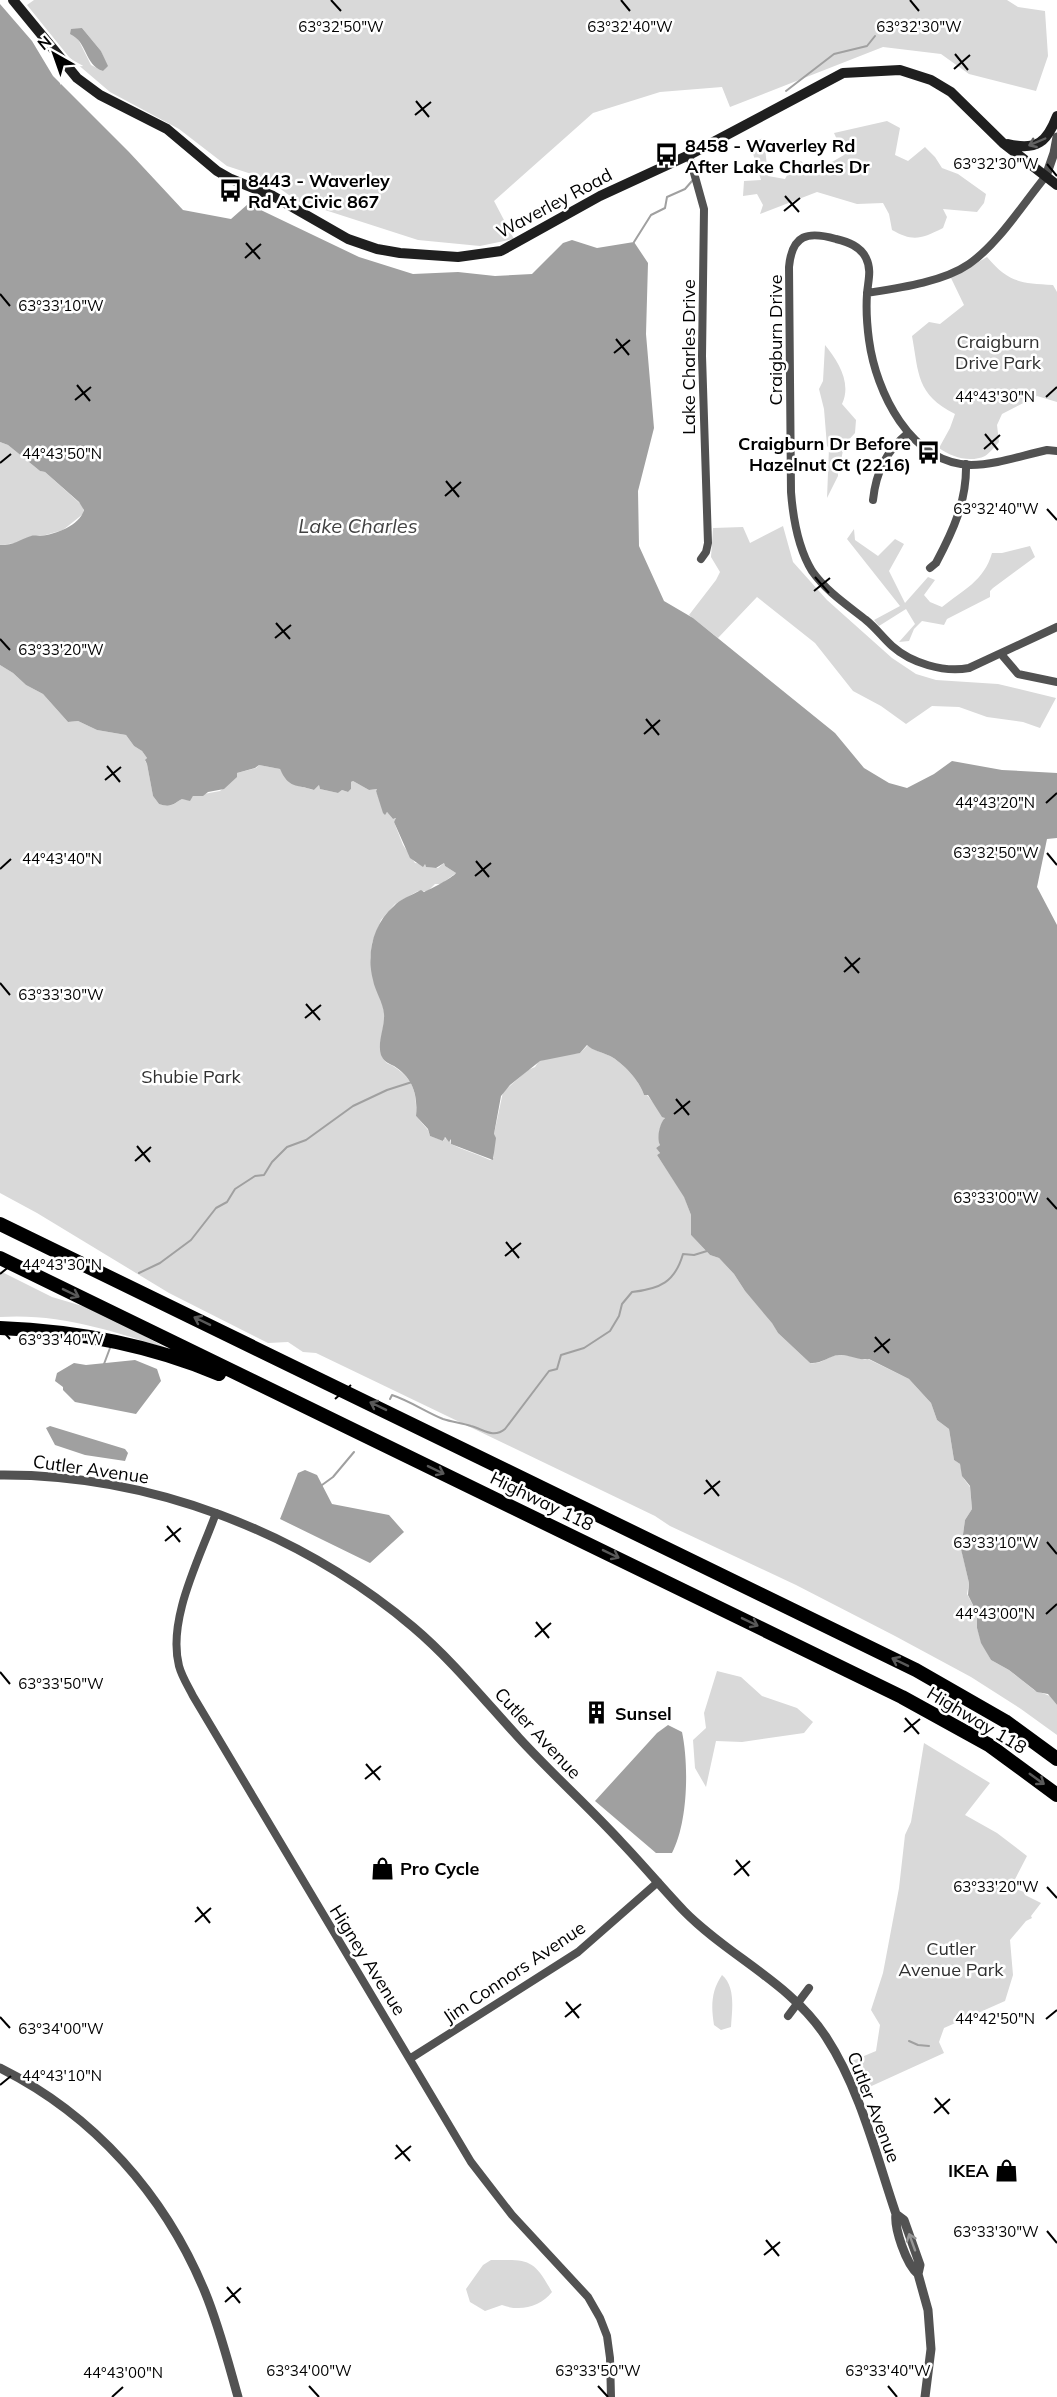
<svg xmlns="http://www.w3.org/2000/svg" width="1057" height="2397" viewBox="0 0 1057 2397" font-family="Mulish,sans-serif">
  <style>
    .green { fill: #d9d9d9; fill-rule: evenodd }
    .water { fill: #a0a0a0 }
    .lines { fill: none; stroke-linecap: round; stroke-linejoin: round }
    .stream { stroke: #a0a0a0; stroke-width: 2 }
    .minor { stroke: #525252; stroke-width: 8 }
    .tertiary { stroke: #525252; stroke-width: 9 }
    .secondary { stroke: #1f1f1f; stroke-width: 10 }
    .motorway { stroke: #000; stroke-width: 14 }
    .oneway { stroke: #626262 }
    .oneway2 { stroke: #595959 }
    .oneway3 { stroke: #979797 }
    .ticks { fill: none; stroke: #000; stroke-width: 2 }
    .labels { text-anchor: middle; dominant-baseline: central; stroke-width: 5; stroke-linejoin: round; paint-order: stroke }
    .poi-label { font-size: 18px; font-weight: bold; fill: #000; stroke: #fff; text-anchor: start }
    .street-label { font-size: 18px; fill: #000; stroke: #fff }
    .park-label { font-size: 18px; fill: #303030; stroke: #fff }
    .water-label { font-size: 20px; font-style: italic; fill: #414141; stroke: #fff }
    .ticks-label { font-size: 15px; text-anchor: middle; fill: #000; stroke: #fff; stroke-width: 5; stroke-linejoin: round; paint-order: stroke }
  </style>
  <rect width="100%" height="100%" fill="#fff"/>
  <!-- green -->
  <path class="green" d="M34 0H1007L1018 7 1045 11 1048 56 1036 91 969 74 941 54 883 47 730 107 722 87 660 92 593 113 494 201 514 239 480 246 418 240 297 201 267 179 227 166 179 129 110 92 69 57 27 5ZM82 28 101 51 107 66 103 71 91 65 77 37Z
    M887 121 900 128 895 155 908 161 925 147 935 157 942 168 958 174 986 194 984 203 977 212 943 209 947 217 943 228C921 239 913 242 892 230L889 214 883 203 857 204 817 192 760 214 763 205 757 194 743 196 744 181 761 180 751 147 757 140 764 138 768 176 785 179 791 168 801 161 813 173 844 155 834 133Z
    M987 257C1009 283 1021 283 1053 285L1057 292V402L1037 396 1002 414 997 425 999 442C995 446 990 453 985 456 970 463 951 457 939 448L950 428 955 414C916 394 919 374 912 336L929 322 940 324 964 305 951 278Z
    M825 345C838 361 852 383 842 404L856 420 855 433 844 445 840 466 838 463V476L827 498 829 448 827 446 824 409 819 389 823 381Z
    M0 442 8 445 40 471 45 472 84 507 83 514 63 530 42 536H32L16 543 0 545Z
    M783 526 793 562 827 600 892 658 916 674 936 680 998 684 1056 698 1040 728 1023 722 987 717 959 707 932 706 906 724 881 706 853 691 815 643 757 597 718 638 689 615 716 580 720 572 711 557 713 528 743 527 750 543Z
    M854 529 855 540 878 556 895 539 904 544 889 571 905 603 928 577 935 580 924 595 930 602 942 607C963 590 984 581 992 553H1002L1030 546 1035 557 993 588 990 591V597L947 619 944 625 922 621 914 629 909 641 899 642 915 624 906 609 879 626 874 620 900 606 847 539Z
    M0 665 13 673 26 685 43 694 68 722 78 721 97 730 126 735 134 746 142 751 147 758 145 761 147 764 153 796 159 804C172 808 173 804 182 799L190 800 193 796 220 791 236 777 237 773 256 768 259 765 280 769C289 786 296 785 314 790L319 785 320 789 338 793 342 790 348 792 351 789V782L353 781 369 790 377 789 376 791 385 814 387 812 393 819 397 818 394 822 403 845 415 863 425 864 426 867 438 868 444 863 445 866 456 873 441 884H435L428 891H418L395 904 381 920 372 943 370 959C375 976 381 995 384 1012 386 1028 376 1043 383 1058 385 1063 389 1064 393 1066 414 1079 417 1093 416 1116L428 1130 430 1136 444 1141 443 1137 450 1141V1139L451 1144C463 1150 477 1154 490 1160L494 1158V1134L503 1092 528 1070 535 1067 539 1061 562 1055 580 1053 588 1045C594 1051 602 1052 610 1056 622 1062 640 1081 644 1095H647L665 1117C661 1123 656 1138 660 1145L656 1148 660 1153 657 1155 684 1196 691 1215V1235L710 1255 719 1258 734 1274 745 1291 772 1322 778 1333 810 1363C819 1364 822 1361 830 1357 840 1352 855 1357 865 1360L868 1359 909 1379 931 1403 937 1420 949 1429 954 1460 960 1464 964 1479 970 1487 972 1509 965 1520 961 1548 969 1583 967 1594 977 1613V1628L981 1641 991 1660 1009 1670 1034 1690 1050 1696 1057 1705V1735L1021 1709 971 1677 895 1636 796 1585 670 1526 655 1516 316 1353 303 1352 288 1342 268 1343 169 1293 37 1213 0 1193Z
    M0 1271 52 1297 99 1311 168 1349C113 1331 59 1313 0 1317Z
    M717 1671 741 1677 762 1696 797 1708 813 1722 804 1733 742 1742 716 1741 706 1787 695 1768 693 1740 706 1728 704 1713Z
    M924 1743 990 1783 965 1815 997 1833 1027 1856 1011 1887 1024 1892 1025 1895 1041 1903 1031 1916 1032 1918 1026 1921 1010 1940 1013 1975 1005 2001 944 2028 939 2042 944 2053 865 2089 852 2061 876 2051 880 2025 871 2010 883 1973 899 1888 905 1835 911 1822Z
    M722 1975C736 1987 732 2010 731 2027L721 2030 714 2025C711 2007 711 1991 722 1975Z
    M491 2260C529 2260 533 2258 552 2292 540 2307 520 2312 502 2305L485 2311 470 2302 466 2289 483 2265Z"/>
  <!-- water -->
  <path class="water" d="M0 4 32 41 53 76 129 152 183 210 231 219 248 204 359 257 413 274 458 272 495 276 532 274 563 243 572 240 597 248 634 242 648 263 646 334 654 428 638 491 639 546 664 601 693 618 835 733 864 768 889 783 907 788 934 774 952 761 1002 770 1057 773V838L1047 839 1037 887 1057 925V1705L1048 1694 1037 1692 1009 1670 991 1660 981 1643 977 1628V1613L968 1595 969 1583 961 1549 965 1520 972 1509 970 1486 962 1476 960 1464 954 1460 949 1429 937 1420 931 1403 909 1379 869 1359C859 1361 849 1354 839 1355 828 1356 822 1364 810 1363L778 1333 772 1323 745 1291 734 1274 719 1258 710 1255 691 1235V1215L684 1197 657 1155 660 1153 656 1148 660 1145C656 1139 660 1122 665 1118L662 1117 648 1095H644C640 1081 622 1062 610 1056 602 1052 593 1051 587 1045L580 1053 540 1061 510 1085 501 1096 494 1134 496 1138 493 1160 451 1144V1139L449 1142 445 1137 443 1141 430 1136 428 1129 416 1116C418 1095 413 1078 394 1066 388 1063 384 1062 381 1055 377 1042 385 1027 384 1014 383 1002 375 991 373 980 366 954 373 924 394 906 400 899 412 895 421 890L424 892C431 889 452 878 456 873L445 866 444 863 436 868 426 867 425 864 423 867 410 858 394 822 396 818 393 819 387 812 385 815 383 813 376 791 377 789 369 790 353 781 351 782V789L348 792 342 790 338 793 320 789 319 785 314 790C296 784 289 789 280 769L259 765 255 768 237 773V777L224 789 208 792 203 796H193L190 801 182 799C173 804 171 808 159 804L153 796 147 764 145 760 147 758 142 751 134 746 126 735 97 730 78 721 68 722 43 694 26 685 13 673 0 665V545C15 545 19 540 31 536 34 535 38 536 41 536 56 534 79 526 84 510L79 502 45 472 40 471 8 445 0 442Z
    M82 28 101 51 108 66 103 71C84 65 88 42 70 34L71 29Z
    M135 1360 157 1369 161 1381 136 1414 75 1402 63 1390V1387L55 1381 57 1373 74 1363 86 1365Z
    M50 1426 125 1449 128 1453 125 1461 85 1455 55 1445 46 1428Z
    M305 1470 317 1475 332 1504 389 1515 404 1532 370 1563 280 1519 298 1473Z
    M668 1725 682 1732C689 1765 688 1823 672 1853H656L595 1801 657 1733Z"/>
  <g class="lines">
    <!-- stream -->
    <path class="stream" d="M786 91 834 54 867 46 875 36
      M634 242 651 215 665 208 667 197 685 189 692 181
      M139 1273 160 1263 191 1240 216 1208 227 1202 235 1189 255 1176 264 1175 272 1162 287 1147 306 1140 353 1106 387 1090 412 1082
      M104 1364 110 1348
      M390 1399 392 1395C410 1401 426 1412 443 1419 452 1422 462 1423 471 1426 483 1429 493 1439 505 1429L549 1371 557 1369 561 1355 584 1348 610 1331 619 1316 622 1304 632 1292C660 1289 675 1282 683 1254L694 1255 707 1251
      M322 1485 333 1477 354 1452
      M909 2041 918 2045 929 2046"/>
    <!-- minor -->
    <path class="minor" d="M689 155 704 209 702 356 708 543 706 552 701 559
      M867 293C899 288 943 282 969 264 998 244 1023 204 1046 176
      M1057 451 1047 450C1023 455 996 465 971 465 910 463 876 392 869 340 867 325 866 308 867 294 868 281 872 270 866 258 860 246 848 242 836 239 808 231 792 234 789 267L791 492C793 518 798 548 812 571 826 591 847 605 866 620 876 628 883 638 892 646 911 663 944 673 969 668L1057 627
      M873 500C876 472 886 451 908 433
      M930 568 936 563C953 531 967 501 966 464
      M1001 654 1018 674 1057 682
      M216 1513C200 1558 167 1619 179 1666 182 1677 188 1686 193 1696L471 2162 512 2215 588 2297 600 2318 607 2336 610 2358 611 2397
      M788 2016 809 1988
      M411 2058 578 1952 658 1882"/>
    <!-- tertiary -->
    <path class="tertiary" d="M1046 176 1054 153 1057 137
      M0 1475C149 1474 299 1531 413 1627 451 1659 485 1701 519 1738 552 1774 589 1807 622 1843 643 1865 663 1889 684 1911 728 1956 791 1983 826 2037 860 2089 876 2155 896 2214 894 2228 906 2264 918 2274
      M0 2068C94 2115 165 2195 205 2292 219 2326 228 2362 238 2397
      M896 2214 904 2220 920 2265 918 2274 928 2310 931 2349 925 2397"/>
    <!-- secondary -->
    <path class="secondary" d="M13 0 77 78 100 95 167 129 217 171 231 179 273 196 348 239 377 249 400 253 458 257 501 251 600 196 689 155 843 73 900 70 931 80 951 92 1003 143 1057 185
      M1008 144C1037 151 1047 142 1057 116"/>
    <!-- motorway -->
    <path class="motorway" d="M0 1224 916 1670 1005 1721 1057 1759
      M0 1258 902 1697 989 1745 1057 1795
      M0 1328C77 1331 148 1344 219 1374"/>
  </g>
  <!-- one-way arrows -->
  <defs><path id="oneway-shaft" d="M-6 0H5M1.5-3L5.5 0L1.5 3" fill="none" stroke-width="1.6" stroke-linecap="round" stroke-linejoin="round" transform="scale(1.5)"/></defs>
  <use class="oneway" href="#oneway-shaft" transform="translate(1037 142) rotate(157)"/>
  <g class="oneway2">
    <use href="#oneway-shaft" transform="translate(71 1293) rotate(26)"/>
    <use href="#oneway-shaft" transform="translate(202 1321) rotate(-154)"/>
    <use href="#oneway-shaft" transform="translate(378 1406) rotate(-154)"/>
    <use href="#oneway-shaft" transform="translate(436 1470) rotate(26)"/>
    <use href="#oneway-shaft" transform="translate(611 1554) rotate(26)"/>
    <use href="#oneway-shaft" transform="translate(750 1622) rotate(26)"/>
    <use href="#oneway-shaft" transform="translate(900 1662) rotate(-154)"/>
    <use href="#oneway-shaft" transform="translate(1037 1779) rotate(36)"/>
  </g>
  <use class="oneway3" href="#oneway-shaft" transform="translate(912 2242) rotate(-110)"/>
  <!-- ticks -->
  <path class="ticks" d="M331 0 341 11M621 0 630 11M910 0 919 11M955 54 968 70M954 69 970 55M416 101 429 117M415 115 431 102M1047 164 1057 176M785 196 799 212M784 211 800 198M246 243 260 259M245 258 261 244M0 294 10 306M616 339 629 355M614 353 630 340M77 385 90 401M1046 397 1057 387M75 400 91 387M985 434 998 450M984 449 1000 435M0 463 11 454M446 481 459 497M445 496 461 482M1047 509 1057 520M815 577 829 593M814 591 830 578M276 623 290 639M275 638 291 625M0 639 10 650M646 719 659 735M644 734 660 720M107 766 120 782M105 780 121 767M1046 803 1057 793M1047 853 1057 865M476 861 489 877M0 869 11 859M475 876 491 863M845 957 859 973M844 972 860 958M0 983 10 995M306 1004 320 1020M305 1018 321 1005M676 1099 689 1115M674 1114 690 1101M137 1146 150 1162M135 1161 151 1147M1047 1198 1057 1209M506 1242 519 1258M505 1256 521 1243M0 1274 11 1265M0 1328 10 1339M875 1337 889 1353M874 1352 890 1339M336 1384 350 1400M335 1399 351 1385M706 1480 719 1496M704 1494 720 1481M167 1526 180 1542M165 1541 181 1528M1047 1542 1057 1554M1046 1614 1057 1604M536 1622 549 1638M535 1637 551 1623M0 1672 10 1684M905 1718 919 1734M904 1732 920 1719M366 1764 380 1780M365 1779 381 1766M736 1860 749 1876M734 1875 750 1861M1047 1887 1057 1898M197 1907 210 1923M195 1922 211 1908M566 2002 579 2018M0 2017 10 2028M565 2017 581 2004M1046 2019 1057 2010M0 2085 11 2076M935 2098 949 2114M934 2113 950 2099M396 2145 410 2161M395 2159 411 2146M1047 2231 1057 2243M766 2240 779 2256M764 2255 780 2242M227 2287 240 2303M225 2302 241 2288M309 2386 319 2397M598 2386 608 2397M888 2386 897 2397M112 2397 123 2387"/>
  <!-- icons -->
  <defs>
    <symbol id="bus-bare" viewBox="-9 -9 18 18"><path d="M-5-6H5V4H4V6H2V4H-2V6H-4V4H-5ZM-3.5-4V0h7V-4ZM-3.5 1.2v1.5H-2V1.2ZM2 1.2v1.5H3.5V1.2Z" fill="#000" stroke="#fff" stroke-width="2.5" paint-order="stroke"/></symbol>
    <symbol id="building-bare" viewBox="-9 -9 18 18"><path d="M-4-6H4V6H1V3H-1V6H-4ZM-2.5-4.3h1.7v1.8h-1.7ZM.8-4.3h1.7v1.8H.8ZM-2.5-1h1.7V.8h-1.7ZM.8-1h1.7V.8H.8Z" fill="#000" stroke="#fff" stroke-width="2.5" paint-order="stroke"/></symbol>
    <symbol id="shop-bare" viewBox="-9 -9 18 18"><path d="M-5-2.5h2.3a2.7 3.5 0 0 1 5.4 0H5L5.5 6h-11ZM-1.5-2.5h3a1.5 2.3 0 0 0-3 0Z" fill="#000" stroke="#fff" stroke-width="2.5" paint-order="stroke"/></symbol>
  </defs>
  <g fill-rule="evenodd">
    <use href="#bus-bare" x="650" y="138" width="33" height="33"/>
    <use href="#bus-bare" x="214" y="174" width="33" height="33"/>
    <use href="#bus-bare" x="912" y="436" width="33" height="33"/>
    <use href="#building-bare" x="580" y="1696" width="33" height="33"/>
    <use href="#shop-bare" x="366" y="1852" width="33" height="33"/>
    <use href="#shop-bare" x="990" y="2154" width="33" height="33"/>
  </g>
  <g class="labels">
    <!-- poi labels -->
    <g class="poi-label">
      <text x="685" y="145">8458 - Waverley Rd<tspan x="685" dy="21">After Lake Charles Dr</tspan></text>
      <text x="248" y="180">8443 - Waverley<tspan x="248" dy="21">Rd At Civic 867</tspan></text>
      <text x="911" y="443" text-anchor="end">Craigburn Dr Before<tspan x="911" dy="21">Hazelnut Ct (2216)</tspan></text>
      <text x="615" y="1713">Sunsel</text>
      <text x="400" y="1868">Pro Cycle</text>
      <text x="989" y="2170" text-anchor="end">IKEA</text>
    </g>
    <!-- street labels -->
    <g class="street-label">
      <text transform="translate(554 203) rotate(-28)">Waverley Road</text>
      <text transform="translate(775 340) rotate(-90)">Craigburn Drive</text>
      <text transform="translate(688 357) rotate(-90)">Lake Charles Drive</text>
      <text transform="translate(91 1469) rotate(8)">Cutler Avenue</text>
      <text transform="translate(542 1501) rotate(26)">Highway 118</text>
      <text transform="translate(977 1720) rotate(31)">Highway 118</text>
      <text transform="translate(538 1733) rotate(47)">Cutler Avenue</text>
      <text transform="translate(368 1960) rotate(58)">Higney Avenue</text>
      <text transform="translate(514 1972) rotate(-34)">Jim Connors Avenue</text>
      <text transform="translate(874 2107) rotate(69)">Cutler Avenue</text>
    </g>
    <!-- park labels -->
    <g class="park-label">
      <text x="998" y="341">Craigburn<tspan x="998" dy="21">Drive Park</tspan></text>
      <text x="191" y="1076">Shubie Park</text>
      <text x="951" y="1948">Cutler<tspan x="951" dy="21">Avenue Park</tspan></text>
    </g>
    <!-- water labels -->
    <g class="water-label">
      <text x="358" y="525">Lake Charles</text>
    </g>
  </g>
  <g class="ticks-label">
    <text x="341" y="32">63°32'50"W</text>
    <text x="630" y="32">63°32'40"W</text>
    <text x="919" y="32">63°32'30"W</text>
    <text x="996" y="169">63°32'30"W</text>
    <text x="61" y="311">63°33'10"W</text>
    <text x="995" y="402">44°43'30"N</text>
    <text x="62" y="459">44°43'50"N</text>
    <text x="996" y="514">63°32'40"W</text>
    <text x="61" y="655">63°33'20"W</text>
    <text x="995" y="808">44°43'20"N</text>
    <text x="996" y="858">63°32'50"W</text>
    <text x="62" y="864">44°43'40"N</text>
    <text x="61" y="1000">63°33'30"W</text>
    <text x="996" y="1203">63°33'00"W</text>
    <text x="62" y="1270">44°43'30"N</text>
    <text x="61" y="1345">63°33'40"W</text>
    <text x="996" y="1548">63°33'10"W</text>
    <text x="995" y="1619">44°43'00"N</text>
    <text x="61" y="1689">63°33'50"W</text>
    <text x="996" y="1892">63°33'20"W</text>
    <text x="995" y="2024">44°42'50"N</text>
    <text x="61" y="2034">63°34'00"W</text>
    <text x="62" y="2081">44°43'10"N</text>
    <text x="996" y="2237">63°33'30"W</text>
    <text x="309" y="2376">63°34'00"W</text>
    <text x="598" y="2376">63°33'50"W</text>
    <text x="888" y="2376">63°33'40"W</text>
    <text x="123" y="2378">44°43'00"N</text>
  </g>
  <!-- north arrow -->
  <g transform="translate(54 54) rotate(320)" stroke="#ffffff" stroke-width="4.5" paint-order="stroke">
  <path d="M0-4.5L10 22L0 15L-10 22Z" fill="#000000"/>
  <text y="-9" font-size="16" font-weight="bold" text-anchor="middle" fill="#000000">N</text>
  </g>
</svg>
